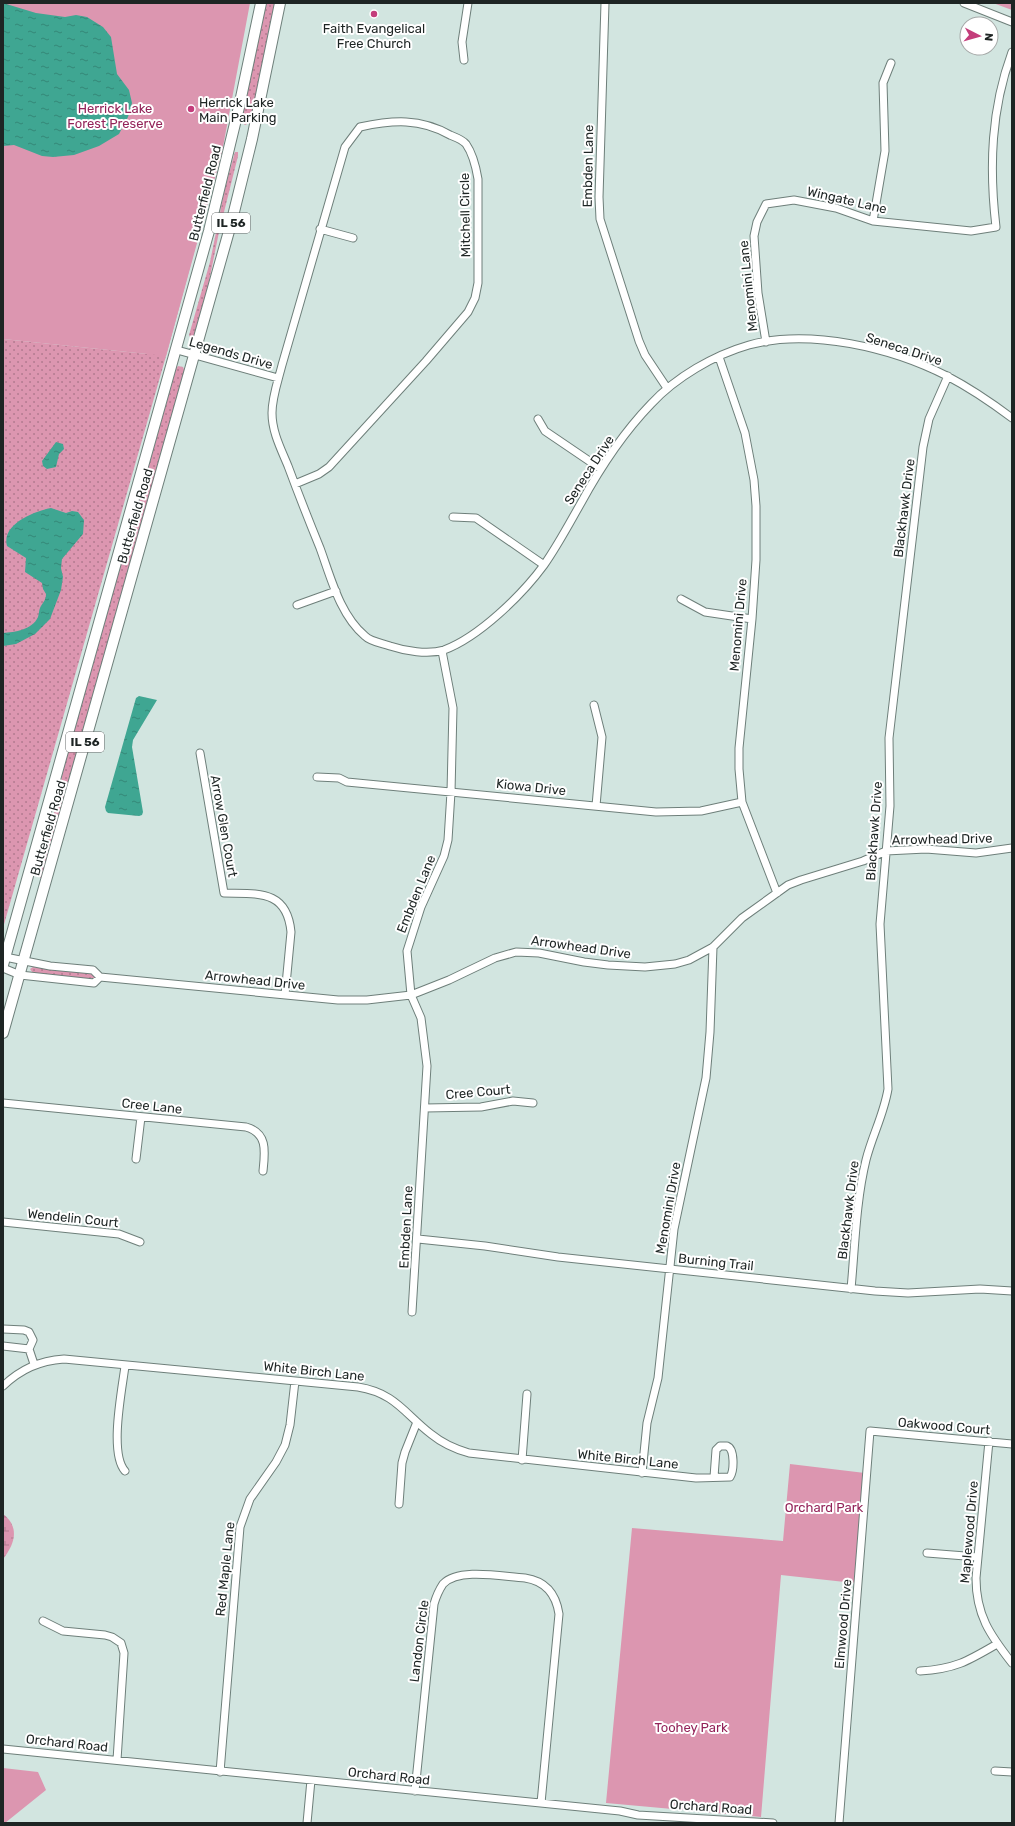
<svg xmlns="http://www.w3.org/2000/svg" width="1015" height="1826" viewBox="0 0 1015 1826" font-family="Rubik,sans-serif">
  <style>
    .grass { fill: url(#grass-dots) }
    .wetland { fill: url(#wetland-marsh) }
    .green { fill: #dc96b0 }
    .water { fill: url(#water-ripples) }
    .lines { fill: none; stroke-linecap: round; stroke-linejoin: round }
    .street-casing { stroke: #6e7f7a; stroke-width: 9 }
    .primary-casing { stroke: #6e7f7a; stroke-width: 12 }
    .street { stroke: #fff; stroke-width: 7 }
    .primary { stroke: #fff; stroke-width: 10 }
    .poi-dot { fill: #c43d7b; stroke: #fff; stroke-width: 1.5 }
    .labels { text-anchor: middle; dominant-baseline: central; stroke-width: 4; stroke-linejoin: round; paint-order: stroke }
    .shield { fill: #fff; stroke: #626666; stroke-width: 1 }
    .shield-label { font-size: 12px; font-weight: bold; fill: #1e2524 }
    .poi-label { font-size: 13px; fill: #1e2524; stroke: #fff }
    .park-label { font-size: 13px; fill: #932359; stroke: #fff }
    .street-label { font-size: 13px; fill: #1e2524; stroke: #fff }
  </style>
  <defs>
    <pattern id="grass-dots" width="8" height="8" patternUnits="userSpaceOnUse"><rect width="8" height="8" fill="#dc96b0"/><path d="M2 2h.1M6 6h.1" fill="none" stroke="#b27a8f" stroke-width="1.8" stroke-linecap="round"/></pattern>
    <pattern id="wetland-marsh" width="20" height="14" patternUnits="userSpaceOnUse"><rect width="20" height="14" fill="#dc96b0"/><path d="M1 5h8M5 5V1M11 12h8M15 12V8" fill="none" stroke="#b27a8f"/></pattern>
    <pattern id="water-ripples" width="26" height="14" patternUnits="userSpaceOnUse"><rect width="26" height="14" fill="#3fa692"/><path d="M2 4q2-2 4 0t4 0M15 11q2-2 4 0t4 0" fill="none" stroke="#348777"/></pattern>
  </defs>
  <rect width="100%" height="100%" fill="#d2e5e0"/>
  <!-- grass -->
  <path class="grass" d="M265 3H275L251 122 245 125 242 122 241 120Z
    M223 145 166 356 3 928V339L147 354Z
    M235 152H238V156L219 232 204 306 195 338 191 339 189 335 210 262 225 188Z
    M178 366 183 367 185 372 42 878H40L65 762 176 369Z
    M33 967 94 974H96L95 979 33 973 30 969Z"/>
  <!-- wetland -->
  <path class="wetland" d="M3 1514C20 1527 15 1544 3 1559Z"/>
  <!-- green -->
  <path class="green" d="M3 3H250L222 152 166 356 3 339Z
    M993 3H1012V10Z
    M790 1464 865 1473 854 1583 781 1575 761 1817 606 1803 632 1528 783 1541Z
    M3 1768 38 1772 46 1790 5 1823H3Z"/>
  <!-- water -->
  <path class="water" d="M3 3 36 13 65 17 76 15 87 17 103 27 111 37 117 74 129 90 132 103 128 117 119 134 99 146 74 155 53 157 42 156 14 145 3 146Z
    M56 442 63 444 64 449 59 454 56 467 47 469 43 466 42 461Z
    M51 508 66 513 72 511 78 512 84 520 83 534 62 559 61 568 63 577 61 590 50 619 35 634 16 644 3 646V633C15 632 32 630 38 617 39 614 39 610 40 608 42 603 46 601 46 594L43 589 42 583 25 572 26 558 7 546C1 524 35 511 51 508Z
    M139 696 157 700 133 740 132 747 143 812 142 815 139 816 108 813 106 811 105 807 136 698Z"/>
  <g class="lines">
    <defs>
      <path id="street" d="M605 3 599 197 600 219 639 341 645 355 667 388
        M964 3 1012 22
        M464 60 462 42 468 3
        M873 221 885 151 883 83 891 63
        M320 229 353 238
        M766 342 758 293 754 236 757 222 766 204 794 200 836 208 873 221 971 231 996 227C989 167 991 109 1012 52
        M177 350 278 378
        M719 357 745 433 754 480 756 506V560L752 619 739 748V769L742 802 777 893
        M538 419 545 431 601 469
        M295 484 319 474 329 467 426 361 468 312 475 298 478 283V179C476 167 473 154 466 144 463 140 455 137 450 135 420 118 393 120 360 127L345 147 282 365C278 381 272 397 272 413 272 432 281 449 288 466 298 493 309 521 320 548 331 578 340 615 365 636 371 642 382 643 390 646 405 651 428 655 444 650 479 637 522 595 544 565 558 545 569 524 581 503 600 468 623 433 651 404 676 377 714 355 749 345 810 328 892 348 947 376 970 388 992 403 1012 418
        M453 517 476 518 544 565
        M681 599 705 612 752 619
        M297 605 336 591
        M594 705 602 737 596 806
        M200 753 224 893C257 894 287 889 291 932L285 995
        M317 777 339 778 347 782 656 812 701 811 742 802
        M5 957 50 966 93 970 100 977 338 1000H367L411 995 449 980 495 958 516 952 539 953 584 962 608 965 645 967 675 964 689 960 713 947 742 918 788 885 801 880 863 861 886 851 926 849 976 853 1012 848
        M3 968 20 975 94 983 100 977
        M3 1103 246 1127C268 1133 265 1152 263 1171
        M425 1108 481 1107 513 1101 533 1103
        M136 1159 141 1117
        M3 1222 119 1234 140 1242
        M418 1239 485 1246 558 1257 875 1291 908 1293 980 1289 1012 1291
        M851 1289C855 1246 856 1201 866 1160 872 1136 884 1114 888 1089L880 924 890 806 889 738 923 447 929 419 948 376
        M412 1312 427 1066 421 1018 411 995 407 951 421 907 444 856 448 840 451 792 453 708 442 651
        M3 1329 24 1330 29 1332 33 1340 29 1349 34 1364
        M3 1346 29 1349
        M125 1366C122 1390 109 1453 125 1471
        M3 1386C21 1369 39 1361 64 1359L358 1387C395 1393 404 1413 431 1434 442 1443 455 1449 469 1453L696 1478 730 1477C734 1471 735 1449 727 1446 726 1446 720 1446 720 1446L716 1450 714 1477
        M989 1441 976 1578C976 1615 990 1635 1012 1663
        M522 1460 527 1394
        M642 1473 647 1423 658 1378 674 1229 706 1078 710 1032 713 947
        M399 1504 402 1463 405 1452 417 1422
        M927 1553 978 1557
        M43 1621 63 1631 105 1635 112 1637 121 1643 124 1653 117 1760
        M920 1671C955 1669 968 1661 997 1644
        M3 1749 620 1811 638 1815 773 1823
        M995 1771 1012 1772
        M220 1772 240 1527 250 1499 276 1462 285 1445 290 1425 295 1381
        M415 1791 434 1604C436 1597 439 1590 443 1584 459 1567 504 1577 525 1578 545 1581 556 1594 559 1614L541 1803
        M307 1823 311 1780
        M839 1823 870 1431 1012 1444"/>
      <path id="primary" d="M3 965 209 231 239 107 261 3
        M3 1033 231 224 252 139 280 3"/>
    </defs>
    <!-- street casing -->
    <use href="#street" class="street-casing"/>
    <!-- primary casing -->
    <use href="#primary" class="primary-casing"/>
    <!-- street -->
    <use href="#street" class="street"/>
    <!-- primary -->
    <use href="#primary" class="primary"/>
  </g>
  <!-- markers -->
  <g class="poi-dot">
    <circle cx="374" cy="14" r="4"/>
    <circle cx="191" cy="109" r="4"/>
  </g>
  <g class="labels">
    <!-- shield labels -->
    <g class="shield">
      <rect x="212" y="213" width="38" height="20" rx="3"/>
      <rect x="66" y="732" width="38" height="20" rx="3"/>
    </g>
    <g class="shield-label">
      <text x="231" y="223">IL 56</text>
      <text x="85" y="742">IL 56</text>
    </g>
    <!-- poi labels -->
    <g class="poi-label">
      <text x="374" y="28">Faith Evangelical<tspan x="374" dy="15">Free Church</tspan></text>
      <text x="199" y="102" text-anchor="start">Herrick Lake<tspan x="199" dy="15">Main Parking</tspan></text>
    </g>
    <!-- park labels -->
    <g class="park-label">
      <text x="115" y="108">Herrick Lake<tspan x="115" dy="15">Forest Preserve</tspan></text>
      <text x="824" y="1507">Orchard Park</text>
      <text x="691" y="1727">Toohey Park</text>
    </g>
    <!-- street labels -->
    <g class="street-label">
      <text transform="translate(588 166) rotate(-89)">Embden Lane</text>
      <text transform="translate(205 193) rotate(-76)">Butterfield Road</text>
      <text transform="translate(847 200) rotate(13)">Wingate Lane</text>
      <text transform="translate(465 215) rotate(-91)">Mitchell Circle</text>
      <text transform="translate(748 286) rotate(-96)">Menomini Lane</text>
      <text transform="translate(904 349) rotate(18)">Seneca Drive</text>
      <text transform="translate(231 353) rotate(16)">Legends Drive</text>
      <text transform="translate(589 470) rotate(-57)">Seneca Drive</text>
      <text transform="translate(904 508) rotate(-83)">Blackhawk Drive</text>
      <text transform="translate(135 516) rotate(-74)">Butterfield Road</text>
      <text transform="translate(738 625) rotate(-85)">Menomini Drive</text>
      <text transform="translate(531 787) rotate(6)">Kiowa Drive</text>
      <text transform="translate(224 826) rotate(80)">Arrow Glen Court</text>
      <text transform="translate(48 828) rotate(-74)">Butterfield Road</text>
      <text transform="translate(874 831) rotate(-86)">Blackhawk Drive</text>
      <text transform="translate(942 839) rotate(-1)">Arrowhead Drive</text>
      <text transform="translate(416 894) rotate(-68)">Embden Lane</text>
      <text transform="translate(581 947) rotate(8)">Arrowhead Drive</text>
      <text transform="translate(255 980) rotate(6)">Arrowhead Drive</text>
      <text transform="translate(478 1092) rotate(-5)">Cree Court</text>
      <text transform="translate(152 1106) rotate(6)">Cree Lane</text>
      <text transform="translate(668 1208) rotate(-80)">Menomini Drive</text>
      <text transform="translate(848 1210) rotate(-83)">Blackhawk Drive</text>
      <text transform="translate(73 1218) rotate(6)">Wendelin Court</text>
      <text transform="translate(406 1227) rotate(-87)">Embden Lane</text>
      <text transform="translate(716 1262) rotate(6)">Burning Trail</text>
      <text transform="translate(314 1371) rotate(6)">White Birch Lane</text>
      <text transform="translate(944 1426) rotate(5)">Oakwood Court</text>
      <text transform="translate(628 1459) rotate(6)">White Birch Lane</text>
      <text transform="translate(969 1532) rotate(-85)">Maplewood Drive</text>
      <text transform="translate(225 1569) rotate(-84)">Red Maple Lane</text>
      <text transform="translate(843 1624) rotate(-85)">Elmwood Drive</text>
      <text transform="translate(419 1641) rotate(-83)">Landon Circle</text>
      <text transform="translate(67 1743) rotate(6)">Orchard Road</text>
      <text transform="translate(389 1776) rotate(6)">Orchard Road</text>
      <text transform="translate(711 1807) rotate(4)">Orchard Road</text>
    </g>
  </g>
  <!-- border -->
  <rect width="1015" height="1826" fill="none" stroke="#1e2524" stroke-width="8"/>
  <!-- north arrow -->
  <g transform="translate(979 36) rotate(96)"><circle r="19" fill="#ffffff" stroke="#a5a8a7"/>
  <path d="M0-3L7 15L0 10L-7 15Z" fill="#c43d7b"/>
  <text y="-6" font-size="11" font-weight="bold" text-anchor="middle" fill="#1e2524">N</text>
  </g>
</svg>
